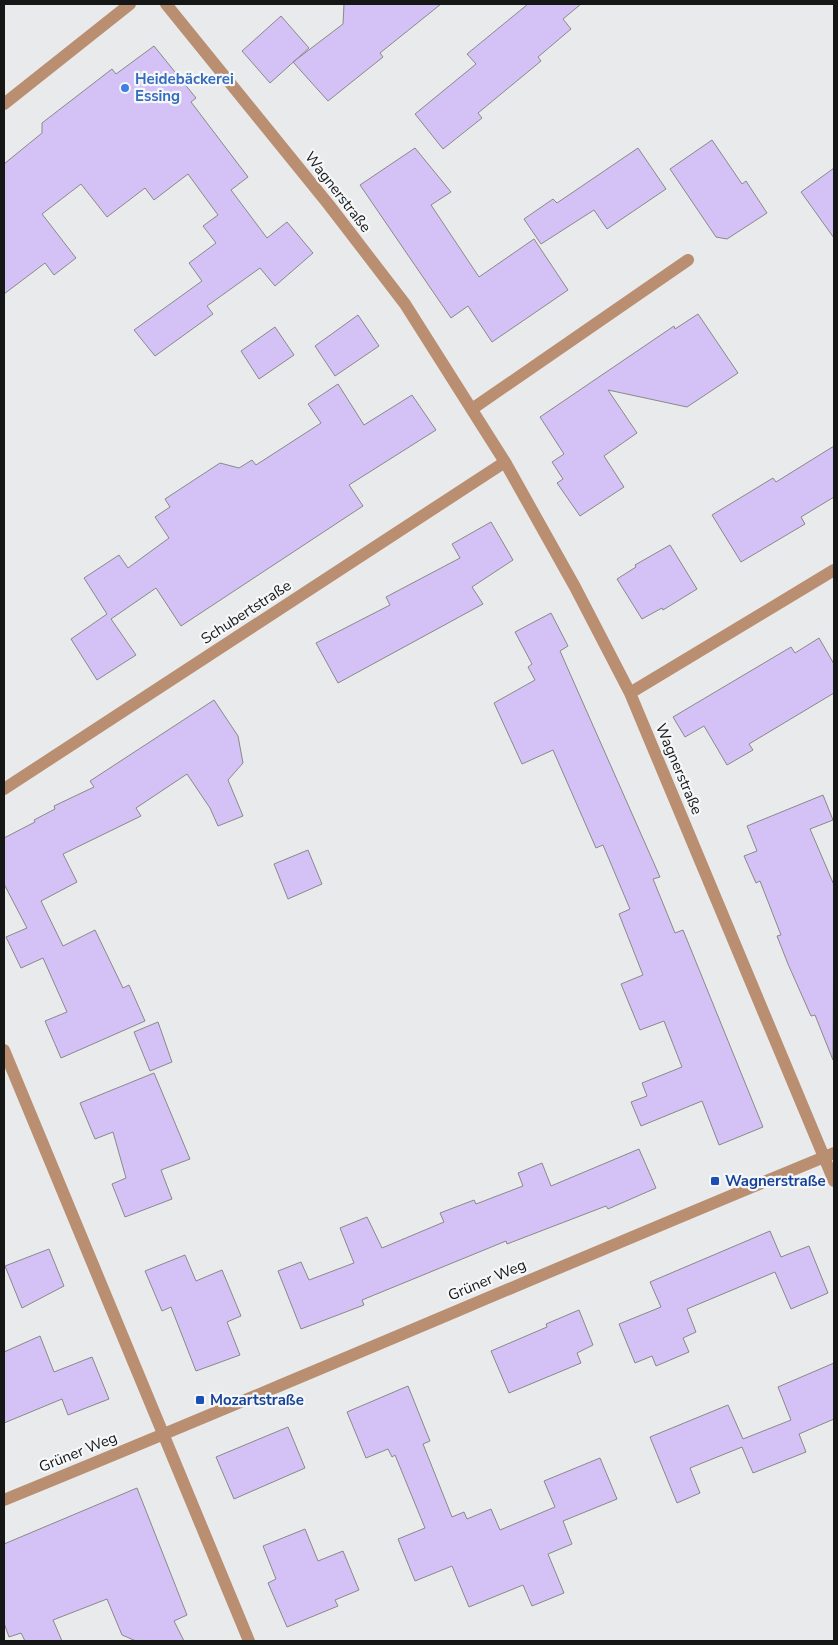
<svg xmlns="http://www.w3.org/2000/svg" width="838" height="1645" viewBox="0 0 838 1645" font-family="'Nunito Sans',sans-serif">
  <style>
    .building { fill: #d4c2f6; stroke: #89898a }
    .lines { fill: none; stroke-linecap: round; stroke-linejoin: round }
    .minor { stroke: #ba8e70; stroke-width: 12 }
    .shop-dot { fill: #3f7fe0; stroke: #f6f7f8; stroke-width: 2 }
    .transit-dot { fill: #1a4fb4; stroke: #f6f7f8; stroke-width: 2 }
    .labels { text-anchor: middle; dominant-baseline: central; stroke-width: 4.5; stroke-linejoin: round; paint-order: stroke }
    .shop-label { font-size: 15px; font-weight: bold; fill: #366cbe; stroke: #f6f7f8; text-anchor: start }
    .street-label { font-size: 15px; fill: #151616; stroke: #f6f7f8 }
    .transit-label { font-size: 15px; font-weight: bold; fill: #164399; stroke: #f6f7f8; text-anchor: start }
  </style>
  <rect width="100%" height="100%" fill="#e9eaeb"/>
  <!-- building -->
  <path class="building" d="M344 4H441L380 53 383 57 328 101 293 62 343 24Z
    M528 4H581L563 19 571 29 538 57 541 61 478 113 482 118 443 149 415 114 476 64 467 54Z
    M281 16 309 48 270 83 242 51Z
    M154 46 196 98 191 102 248 177 231 190 267 238 287 222 313 253 275 286 260 268 207 306 213 314 155 356 134 330 202 281 189 263 216 243 203 226 218 215 188 174 154 200 145 188 107 217 81 184 42 214 76 258 54 275 45 263 4 294V164L42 133V123L112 69 116 74Z
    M712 140 742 184 746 181 767 213 727 239 716 237 670 169Z
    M415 148 451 192 431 205 479 277 534 239 568 290 492 342 468 306 451 318 360 185Z
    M638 148 666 189 607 229 594 210 541 244 524 219 553 199 557 203Z
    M834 168V238L801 192Z
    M698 314 738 373 687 407 608 390 637 433 604 456 624 487 580 516 557 483 563 479 552 462 564 454 540 417 674 326 675 329Z
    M358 315 379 346 335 376 315 346Z
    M275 327 294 355 259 379 241 351Z
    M338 384 364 425 412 395 436 430 349 485 363 506 181 626 156 588 111 619 136 655 97 680 71 639 107 614 84 578 119 555 128 568 169 538 155 517 170 507 165 499 220 463 239 468 252 460 256 465 321 423 308 404Z
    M834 446V497L801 517 805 524 741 562 712 515 773 478 776 482Z
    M491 522 513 560 472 587 483 604 338 683 316 643 390 605 386 597 460 558 452 544Z
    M670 545 697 589 663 610 662 608 642 619 617 579 636 567 635 565Z
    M551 613 568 646 560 651 660 877 653 879 675 933 683 930 763 1127 719 1145 702 1101 641 1126 631 1102 647 1096 642 1083 682 1067 664 1021 640 1030 621 984 643 975 619 914 630 909 603 845 596 848 553 750 522 764 494 703 535 680 528 667 532 664 515 632Z
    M819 638 834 664V693L749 744 753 750 727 765 704 726 685 737 673 717 791 647 795 653Z
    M214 700 238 736 243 763 228 780 243 816 218 826 210 808 187 774 136 808 141 816 63 854 77 882 41 901 63 946 95 930 123 988 129 985 145 1021 61 1058 45 1021 67 1012 43 958 21 968 6 937 27 928 4 884V838L35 822 34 820 55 809 54 806 94 787 90 781Z
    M823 795 833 820 810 829 834 885 833 1060 815 1015 811 1016 788 964 777 936 781 935 760 881 756 883 744 856 757 851 747 826Z
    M308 850 322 884 288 899 274 864Z
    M158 1022 172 1062 150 1071 134 1032Z
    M154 1073 190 1159 161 1170 172 1199 125 1217 112 1184 126 1178 113 1132 95 1139 80 1103Z
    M639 1149 656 1188 608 1209 606 1206 507 1244 506 1241 362 1300 364 1305 301 1329 278 1271 301 1262 309 1280 354 1263 340 1228 367 1217 382 1248 444 1222 440 1213 474 1200 476 1204 523 1186 518 1173 542 1163 551 1186Z
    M770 1231 781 1257 809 1246 828 1293 791 1309 775 1272 687 1309 696 1332 683 1338 689 1352 656 1366 652 1356 635 1363 619 1324 661 1307 650 1282Z
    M49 1249 64 1286 22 1308 5 1266Z
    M185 1255 196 1281 222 1270 241 1316 227 1322 240 1355 196 1371 171 1307 162 1311 145 1271Z
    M579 1310 593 1345 577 1353 581 1363 509 1393 491 1351 547 1327 546 1324Z
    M40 1336 54 1372 92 1357 109 1399 68 1415 62 1399 4 1423V1352Z
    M834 1363V1419L799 1434 806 1452 753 1473 742 1447 690 1468 700 1493 677 1503 650 1437 728 1405 743 1439 791 1420 778 1387Z
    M408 1386 430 1441 423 1444 452 1517 464 1512 467 1519 491 1509 500 1530 555 1507 544 1481 600 1458 617 1499 563 1521 572 1544 548 1554 564 1593 532 1606 523 1585 469 1607 452 1566 415 1581 398 1539 425 1528 395 1455 392 1457 388 1449 366 1458 347 1412Z
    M288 1427 305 1468 234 1499 216 1457Z
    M137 1488 187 1615 174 1621 184 1641H136L122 1635 107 1599 53 1620 62 1641H25L21 1633 9 1637 4 1623V1544Z
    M305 1529 318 1561 343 1551 359 1590 335 1600 338 1606 287 1627 268 1583 276 1579 263 1546Z"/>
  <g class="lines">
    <!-- minor -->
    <path class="minor" d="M166 4 329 205 405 304 505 462 575 587 630 693 834 1181
      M4 104 130 4
      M472 409 688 260
      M630 693 834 570
      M4 789 505 462
      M4 1050 249 1641
      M4 1500C282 1387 557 1267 834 1153"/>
  </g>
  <!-- markers -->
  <circle class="shop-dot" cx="125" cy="88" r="5"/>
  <g class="transit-dot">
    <rect x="710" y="1176" width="10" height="10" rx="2.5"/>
    <rect x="195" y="1395" width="10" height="10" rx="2.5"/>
  </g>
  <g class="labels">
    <!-- shop labels -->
    <g class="shop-label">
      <text x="135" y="79">Heidebäckerei<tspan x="135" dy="17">Essing</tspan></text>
    </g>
    <!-- street labels -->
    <g class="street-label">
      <text transform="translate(338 192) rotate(52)">Wagnerstraße</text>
      <text transform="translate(246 612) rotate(-33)">Schubertstraße</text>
      <text transform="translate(679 769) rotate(67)">Wagnerstraße</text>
      <text transform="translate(487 1280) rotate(-23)">Grüner Weg</text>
      <text transform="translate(78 1452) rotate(-22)">Grüner Weg</text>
    </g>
    <!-- transit labels -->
    <g class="transit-label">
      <text x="725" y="1181">Wagnerstraße</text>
      <text x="210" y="1400">Mozartstraße</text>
    </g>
  </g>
  <!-- border -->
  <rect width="838" height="1645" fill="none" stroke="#151616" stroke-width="10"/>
</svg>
